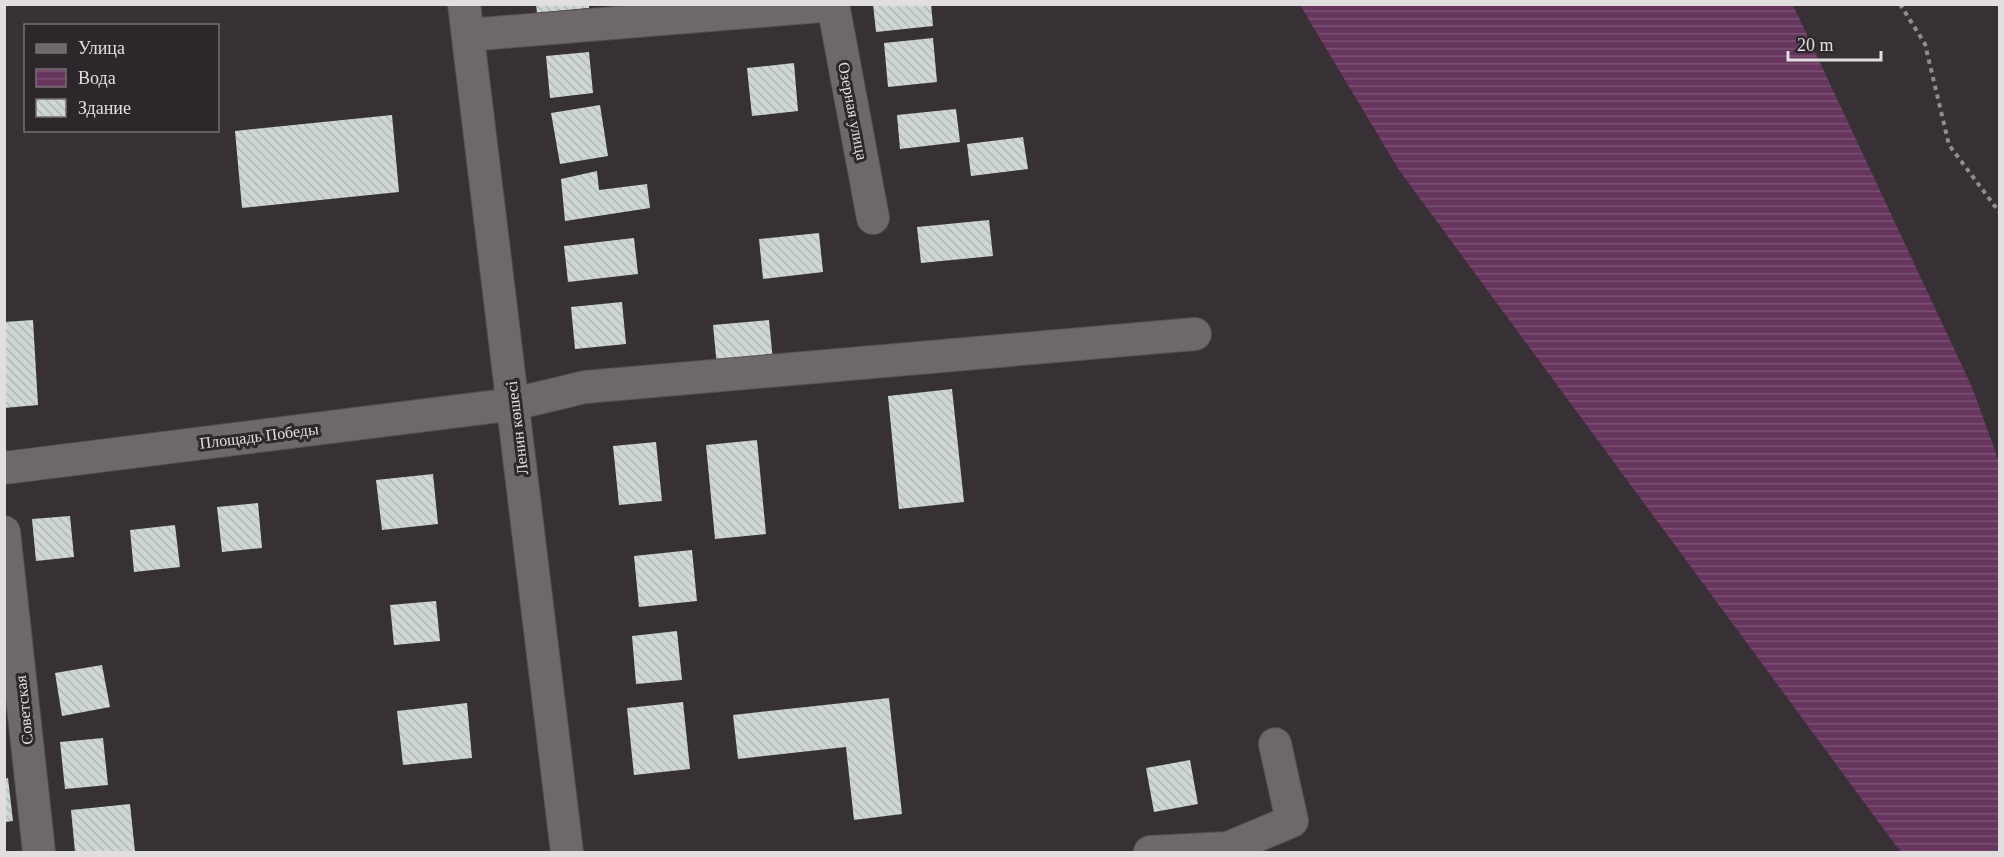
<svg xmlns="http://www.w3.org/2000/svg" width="2004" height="857" viewBox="0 0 2004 857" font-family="Georgia,serif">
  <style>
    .water { fill: url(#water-rules) }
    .building { fill: url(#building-back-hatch) }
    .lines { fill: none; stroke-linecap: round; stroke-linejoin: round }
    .minor-casing { stroke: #555054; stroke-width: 34 }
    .path { stroke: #908c8f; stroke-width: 4; stroke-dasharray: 4.5 4.5; stroke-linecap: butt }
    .minor { stroke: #6e686d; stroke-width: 32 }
    .labels { text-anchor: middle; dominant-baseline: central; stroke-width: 6; stroke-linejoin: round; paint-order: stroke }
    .street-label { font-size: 16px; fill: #e1dee0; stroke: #2d272b }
  </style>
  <defs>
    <pattern id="water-rules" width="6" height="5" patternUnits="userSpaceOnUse" patternTransform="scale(1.5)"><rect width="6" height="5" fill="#67355d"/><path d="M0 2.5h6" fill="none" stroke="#7c5274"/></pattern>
    <pattern id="building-back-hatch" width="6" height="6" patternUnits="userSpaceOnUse" patternTransform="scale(1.5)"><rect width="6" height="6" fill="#ced7d3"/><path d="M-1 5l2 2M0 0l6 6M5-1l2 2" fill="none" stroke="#b2b9b6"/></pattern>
  </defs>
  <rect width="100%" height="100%" fill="#373135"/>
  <!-- water -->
  <path class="water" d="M1300 5H1793L1972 387 1999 462V852H1902L1897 847 1399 170Z"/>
  <!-- building -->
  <path class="building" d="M536 4H589V8L537 13Z
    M873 4H931L933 26 876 32Z
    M933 38 937 82 888 87 884 43Z
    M589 52 593 93 550 98 546 56Z
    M794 63 798 111 752 116 747 68Z
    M600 105 608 156 560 164 551 113Z
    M956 109 960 142 900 149 897 115Z
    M392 115 399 192 242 208 235 131Z
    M1023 137 1028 169 971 176 967 144Z
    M597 171 599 190 647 184 650 208 565 221 561 179Z
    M989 220 993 256 921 263 917 227Z
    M819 233 823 272 763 279 759 239Z
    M634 238 638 274 568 282 564 246Z
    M622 302 626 344 575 349 571 307Z
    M33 320 38 405 4 408V322Z
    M769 320 773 361 717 367 713 325Z
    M952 389 964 502 899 509 888 396Z
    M757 440 766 534 715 539 706 445Z
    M656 442 662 501 619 505 613 446Z
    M433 474 438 524 382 530 376 480Z
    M258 503 262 548 222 552 217 507Z
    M70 516 74 557 36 561 32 519Z
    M175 525 180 567 134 572 130 530Z
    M692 550 697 601 639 607 634 556Z
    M436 601 440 641 394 645 390 605Z
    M677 631 682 680 636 684 632 636Z
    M102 665 110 707 62 716 55 673Z
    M889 698 902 814 854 820 846 747 738 759 733 715Z
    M683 702 690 769 634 775 627 708Z
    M467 703 472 758 403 765 397 711Z
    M103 738 108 785 65 789 60 742Z
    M1190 760 1198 804 1154 812 1146 768Z
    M8 778 13 821 5 822V779Z
    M130 804 135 852H75L71 810Z"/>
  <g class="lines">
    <defs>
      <path id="minor" d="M464 4 567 852
        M833 4 873 218
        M468 35 833 5
        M4 468 514 404 585 387 1195 334
        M4 532 39 852
        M1150 852 1228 848 1292 821 1275 744"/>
    </defs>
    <!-- minor casing -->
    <use href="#minor" class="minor-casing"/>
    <!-- path -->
    <path class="path" d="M1900 4 1925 44 1949 145 2000 213"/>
    <!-- minor -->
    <use href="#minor" class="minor"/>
  </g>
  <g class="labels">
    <!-- street labels -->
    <g class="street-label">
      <text transform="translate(853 111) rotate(79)">Озерная улица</text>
      <text transform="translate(517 428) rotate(-97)">Ленин көшесі</text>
      <text transform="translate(259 436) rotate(-7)">Площадь Победы</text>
      <text transform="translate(24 710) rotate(-96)">Советская</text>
    </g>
  </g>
  <!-- border -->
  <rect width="2004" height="857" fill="none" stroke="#e1dee0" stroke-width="12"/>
  <!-- legend -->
  <rect x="24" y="24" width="195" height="108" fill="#2d272b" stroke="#757073" stroke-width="1.5"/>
  <rect x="36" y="44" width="30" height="9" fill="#6e686d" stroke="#757073" stroke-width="1.5"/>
  <text x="78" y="54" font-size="18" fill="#e1dee0">Улица</text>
  <rect x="36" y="69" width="30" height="18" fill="url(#water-rules)" stroke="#757073" stroke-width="1.5"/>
  <text x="78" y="84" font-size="18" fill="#e1dee0">Вода</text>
  <rect x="36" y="99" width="30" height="18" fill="url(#building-back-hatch)" stroke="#757073" stroke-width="1.5"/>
  <text x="78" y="114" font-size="18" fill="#e1dee0">Здание</text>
  <!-- scale -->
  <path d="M1788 51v9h93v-9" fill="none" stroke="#e1dee0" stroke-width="3"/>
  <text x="1797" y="51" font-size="18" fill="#e1dee0" stroke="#2d272b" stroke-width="4.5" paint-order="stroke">20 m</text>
</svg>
